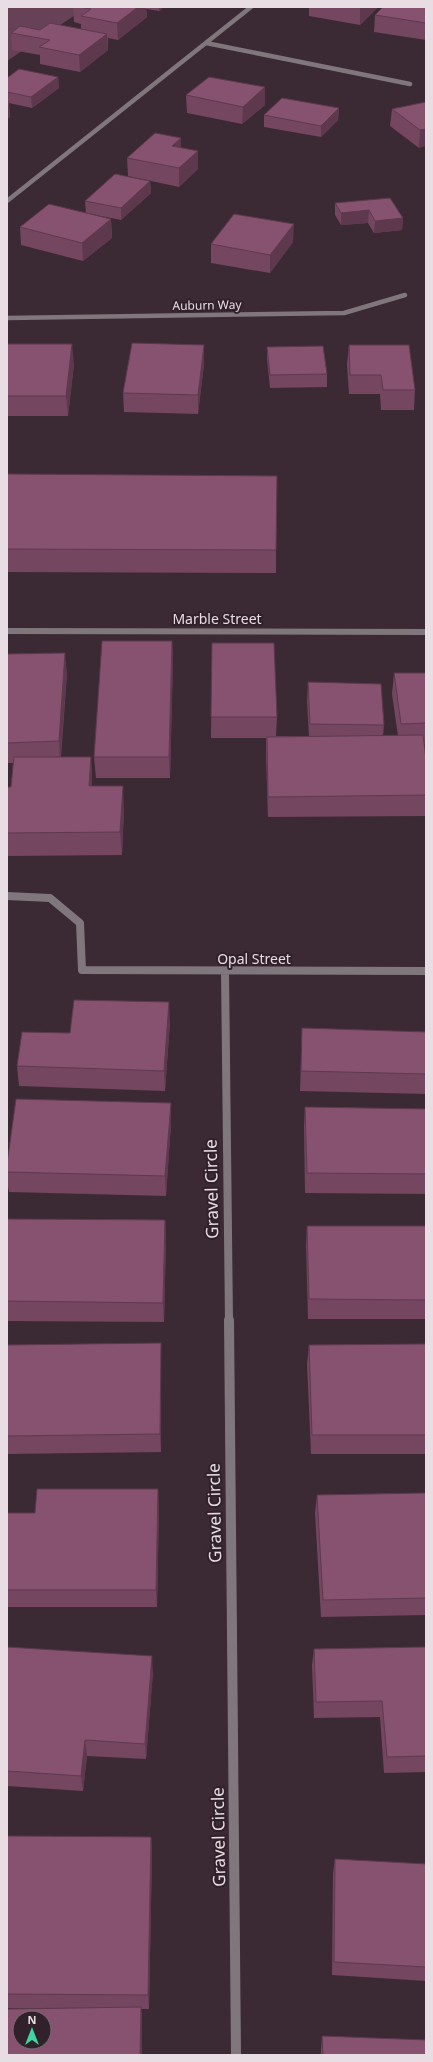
<svg xmlns="http://www.w3.org/2000/svg" width="433" height="2062" viewBox="0 0 433 2062" font-family="'Noto Sans',sans-serif">
  <style>
    .green { fill: #674256 }
    .lines { fill: none; stroke-linecap: round; stroke-linejoin: round }
    .street-far3 { stroke: #80777c; stroke-width: 4.5 }
    .street-far2 { stroke: #80777c; stroke-width: 6 }
    .street-far1 { stroke: #80777c; stroke-width: 8 }
    .street { stroke: #80777c; stroke-width: 10 }
    .wall { fill: #744660 }
    .shaded-wall { fill: #5e394e }
    .building { fill: #875170; stroke: #5e394e; fill-rule: evenodd }
    .labels { text-anchor: middle; dominant-baseline: central; stroke-width: 4; stroke-linejoin: round; paint-order: stroke }
    .far-street-label { font-size: 12px; fill: #e8dde3; stroke: #31212a }
    .street-label { font-size: 14px; fill: #e8dde3; stroke: #31212a }
    .near-street-label { font-size: 17px; fill: #e8dde3; stroke: #31212a }
  </style>
  <rect width="100%" height="100%" fill="#3b2a34"/>
  <!-- green -->
  <path class="green" d="M7 7H87L7 61Z"/>
  <g class="lines">
    <!-- street-far3 -->
    <path class="street-far3" d="M206 43 410 84
      M7 201 251 7
      M7 318 344 313 405 295"/>
    <!-- street-far2 -->
    <path class="street-far2" d="M7 631 426 632"/>
    <!-- street-far1 -->
    <path class="street-far1" d="M7 896 50 898 80 923 82 970 426 971
      M225 971 229 1321"/>
    <!-- street -->
    <path class="street" d="M229 1320 236 2055"/>
  </g>
  <!-- wall -->
  <path class="wall" d="M73 7H164L159 11 146 9 147 17 118 40 108 38V50L80 72 40 64V55L12 50 11 33 40 30 81 29V24L74 22Z
    M309 7H378L360 25 309 16Z
    M426 7V40L374 32 375 15Z
    M58 77 59 88 32 108 9 103 10 117 7 119V78Z
    M186 95 265 105 242 124 187 113Z
    M426 102 419 148 390 126 392 109Z
    M339 108 338 120 321 137 264 127V115Z
    M181 148 198 151V169L179 187 128 176 127 158Z
    M150 181 151 193 121 220 86 213 85 201Z
    M335 203 403 218 402 230 374 233 368 223 341 225 335 215Z
    M111 219 112 238 83 261 21 245 20 227Z
    M293 242 270 273 211 263V244Z
    M7 344 74 364 68 416H7Z
    M204 345V364L198 414 124 412 123 393Z
    M349 345 415 390 414 410H381L380 394H349L347 364Z
    M267 347 327 374V387L270 388 267 359Z
    M7 474 276 550V573L7 572Z
    M172 641 173 661 170 778H96L94 757Z
    M212 643 277 717 276 736H309L307 702 308 682 384 725 383 736H398L392 694 394 673H426V744H424L426 759V816L268 817 266 757V738H211Z
    M7 654 67 673 61 757H91L92 780V786L124 809 122 855 7 856V787H11L13 763H7Z
    M170 1022 165 1091 19 1086 17 1066 70 1033Z
    M302 1028 426 1032V1094L300 1091Z
    M171 1103V1123L166 1196 9 1192 7 1181V1164Z
    M305 1107 426 1109V1194L305 1193 304 1127Z
    M7 1219 165 1220 166 1239 164 1322 7 1321Z
    M307 1226H426V1319H308L306 1245Z
    M426 1344V1454H311L307 1364 309 1345Z
    M7 1345 161 1362V1452L7 1454Z
    M426 1493V1615L321 1617 315 1513 317 1495Z
    M159 1507 157 1607H7V1513H35Z
    M7 1647 153 1672 146 1759 87 1756 83 1791 7 1786Z
    M426 1647V1772L384 1773 380 1717 314 1718 312 1665 314 1649Z
    M7 1836 151 1837 152 1854 149 2009H141L142 2021V2055H7L72 2008H7Z
    M335 1859 426 1864V1981L332 1975 333 1873Z
    M322 2036 426 2055H321V2048Z"/>
  <!-- shaded-wall -->
  <path class="shaded-wall" d="M138 7H146L147 17 118 40 117 23Z
    M159 7H164L159 11Z
    M362 7H378L360 25V8Z
    M107 34 108 50 80 72 79 55Z
    M58 77 59 88 32 108 31 97Z
    M265 87V105L242 124 243 107Z
    M8 100 10 117 7 119V101Z
    M339 108 338 120 321 137V126Z
    M426 129V146L419 148 420 130Z
    M181 138V156L172 146Z
    M198 151V169L179 187V168Z
    M150 181 151 193 121 220V208Z
    M369 210 368 223 341 225V213Z
    M403 218 402 230 374 233 375 221Z
    M111 219 112 238 83 261 82 243Z
    M294 224 293 242 270 273V255Z
    M72 344 74 364 68 416 66 396Z
    M204 345V364L198 414V395Z
    M172 641 173 661 170 778 169 757Z
    M65 653 67 673 60 762 59 741Z
    M91 757 92 780 90 809 89 786Z
    M123 786 124 809 122 855 120 832Z
    M169 1002 170 1022 165 1091 164 1071Z
    M171 1103V1123L166 1196 165 1176Z
    M165 1220 166 1239 164 1322 163 1303Z
    M161 1343V1452L160 1434Z
    M158 1489 159 1507 157 1607 156 1590Z
    M152 1656 153 1672 146 1759 145 1744Z
    M85 1740 87 1756 83 1791 81 1776Z
    M151 1837 152 1854 149 2009 148 1995Z
    M141 2007 142 2021V2055H140Z"/>
  <!-- building -->
  <path class="building" d="M80 7H138L117 23 81 16 91 9Z
    M383 7H426V23L375 15Z
    M50 23 107 34 79 55 39 47 50 40 11 33 20 26 40 30Z
    M19 69 58 77 31 97 7 92V78Z
    M209 77 265 87 243 107 186 95Z
    M282 98 339 108 321 126 264 115Z
    M426 102V129L420 130 392 109Z
    M155 133 181 138 172 146 198 151 179 168 127 158Z
    M115 174 150 181 121 208 85 201Z
    M390 198 403 218 375 221 369 210 341 213 335 203Z
    M49 204 111 219 82 243 20 227Z
    M234 214 294 224 270 255 211 244Z
    M132 343 204 345 198 395 123 393Z
    M7 344H72L66 396H7Z
    M349 345H409L415 390H383L381 375H350Z
    M323 346 327 374 270 375 267 347Z
    M7 474 277 476 276 550 7 549Z
    M102 641H172L169 757H94Z
    M212 643H274L277 717H211Z
    M65 653 59 741 7 743V654Z
    M394 673H426V723L401 724Z
    M308 682 381 684 384 725 310 724Z
    M423 735 426 759V795L268 797 267 737Z
    M14 757H91L89 786H123L120 832 7 833V787H11Z
    M74 1000 169 1002 164 1071 17 1066 22 1032 70 1033Z
    M302 1028 426 1032V1074L301 1071Z
    M16 1099 171 1103 165 1176 7 1172V1164Z
    M305 1107 426 1109V1174L307 1173Z
    M7 1219 165 1220 163 1303 7 1301Z
    M307 1226H426V1300L309 1299Z
    M161 1343 160 1434 7 1436V1345Z
    M426 1344V1435H312L309 1345Z
    M37 1489H158L156 1590H7V1513H35Z
    M426 1493V1598L323 1600 317 1495Z
    M7 1647 152 1656 145 1744 85 1740 81 1776 7 1771Z
    M426 1647V1756L387 1757 382 1701 316 1702 314 1649Z
    M7 1836 151 1837 148 1995 7 1994Z
    M335 1859 426 1864V1967L334 1962Z
    M141 2007 140 2055H7V2009ZM20 2018H44V2042H20Z
    M322 2036 426 2040V2055H323Z"/>
  <g class="labels">
    <!-- far-street labels -->
    <g class="far-street-label">
      <text transform="translate(207 305) rotate(-1)">Auburn Way</text>
    </g>
    <!-- street labels -->
    <g class="street-label">
      <text x="217" y="618">Marble Street</text>
      <text x="254" y="958">Opal Street</text>
    </g>
    <!-- near-street labels -->
    <g class="near-street-label">
      <text transform="translate(211 1189) rotate(-91)">Gravel Circle</text>
      <text transform="translate(214 1513) rotate(-91)">Gravel Circle</text>
      <text transform="translate(218 1837) rotate(-91)">Gravel Circle</text>
    </g>
  </g>
  <!-- border -->
  <rect width="433" height="2062" fill="none" stroke="#e8dde3" stroke-width="16"/>
  <!-- north arrow -->
  <g transform="translate(32 2030)"><circle r="19" fill="#31212a" stroke="#7a6c74"/>
  <path d="M0-3L7 15L0 10L-7 15Z" fill="#41d4a1"/>
  <text y="-6" font-size="11" font-weight="bold" text-anchor="middle" fill="#e8dde3">N</text>
  </g>
</svg>
